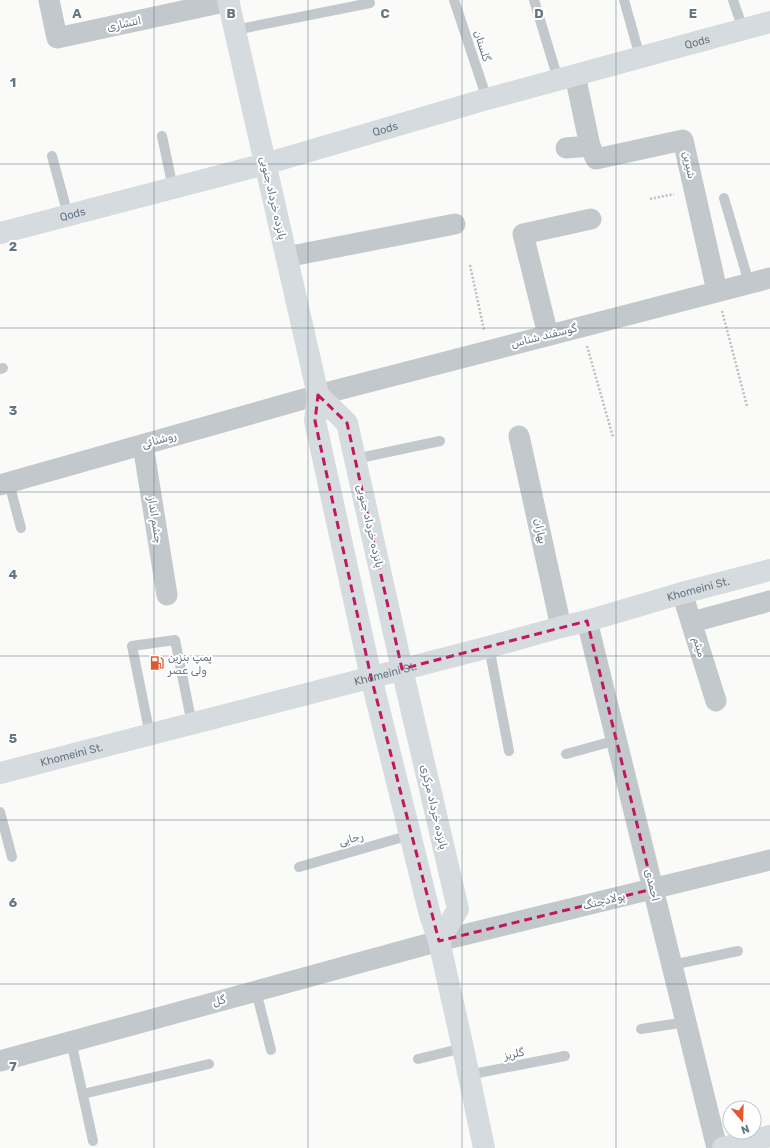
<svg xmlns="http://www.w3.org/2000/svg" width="770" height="1148" viewBox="0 0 770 1148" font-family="Rubik,Vazirmatn,sans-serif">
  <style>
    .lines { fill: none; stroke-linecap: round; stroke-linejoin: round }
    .path { stroke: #bbbfc2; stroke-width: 2.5; stroke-dasharray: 2 2; stroke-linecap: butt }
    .lane { stroke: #c3c8cc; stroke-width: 10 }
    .street { stroke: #c3c8cc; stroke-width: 21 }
    .secondary { stroke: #d6dbdf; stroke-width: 22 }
    .marked { fill: none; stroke: #c2185b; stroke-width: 3; stroke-dasharray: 8 5; stroke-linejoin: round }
    .grid { fill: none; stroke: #657683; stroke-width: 1; stroke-opacity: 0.55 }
    .labels { text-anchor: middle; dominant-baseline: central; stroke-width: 4; stroke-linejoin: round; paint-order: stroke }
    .street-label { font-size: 11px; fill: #657683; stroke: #fff }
    .poi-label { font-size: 11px; fill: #657683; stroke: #fff; text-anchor: start }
    .grid-label { font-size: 13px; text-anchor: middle; font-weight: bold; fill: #657683; stroke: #fff; stroke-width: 4; stroke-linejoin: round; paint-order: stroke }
  </style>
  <rect width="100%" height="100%" fill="#fafaf8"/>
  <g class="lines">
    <!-- path -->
    <path class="path" d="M650 199 674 194
      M470 265 484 330
      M722 311 747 406
      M587 346 613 437"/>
    <!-- lane -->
    <path class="lane" d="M454 0 487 99
      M534 0 558 79
      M624 0 640 57
      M733 0 743 29
      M235 30 370 3
      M162 136 173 188
      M52 156 68 215
      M724 198 749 283
      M0 369 3 368
      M355 459 440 441
      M9 483 21 528
      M489 647 509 751
      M150 735 132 646 175 640 192 724
      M566 754 617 740
      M0 812 12 857
      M299 867 410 835
      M672 965 738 951
      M256 991 271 1050
      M641 1029 686 1022
      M71 1041 93 1141
      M418 1059 463 1048
      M468 1075 565 1056
      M83 1094 209 1064"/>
    <!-- street -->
    <path class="street" d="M49 0 57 38 229 1
      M575 75 590 146
      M566 148 590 146 596 159 683 140 717 291
      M286 257 455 224
      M548 335 523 234 591 219
      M519 436 561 627
      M143 445 167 595
      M0 485 318 395 770 278
      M682 593 716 701
      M587 621 717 1148
      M692 622 770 601
      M0 1061 439 941 770 860"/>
    <!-- secondary -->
    <g class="secondary">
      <path d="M228 0 318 395 315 421 371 677 430 915 439 941 463 1048 484 1148"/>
      <path id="s1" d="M0 233 265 164 487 99 770 22"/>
      <path d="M318 395 347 423 402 669 458 909 439 941"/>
      <path id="s2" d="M0 773 489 647 561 627 587 621 682 593 770 570"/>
      <path d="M723 1148 770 1136"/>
    </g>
  </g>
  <!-- marked area -->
  <path class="marked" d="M318 395 347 423 402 669 587 621 653 889 439 941 371 677 315 421Z"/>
  <!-- grid -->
  <path class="grid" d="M154 0V1148M308 0V1148M462 0V1148M616 0V1148M0 164H770M0 328H770M0 492H770M0 656H770M0 820H770M0 984H770"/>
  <!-- icons -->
  <defs>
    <symbol id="fuel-bare" viewBox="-9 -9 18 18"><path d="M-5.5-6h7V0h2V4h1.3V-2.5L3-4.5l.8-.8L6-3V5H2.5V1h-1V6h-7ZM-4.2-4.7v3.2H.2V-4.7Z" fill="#e4572e" stroke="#fff" stroke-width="2.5" paint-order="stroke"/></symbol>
  </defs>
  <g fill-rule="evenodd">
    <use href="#fuel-bare" x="147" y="653" width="20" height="20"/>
  </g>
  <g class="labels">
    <!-- street labels -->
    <g class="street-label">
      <text transform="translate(124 24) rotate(-12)">انتشاری</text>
      <text stroke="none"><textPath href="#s1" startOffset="723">Qods</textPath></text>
      <text transform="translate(482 46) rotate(72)">گلستان</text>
      <text stroke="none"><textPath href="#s1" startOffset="399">Qods</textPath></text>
      <text transform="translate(689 165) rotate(78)">شیرین</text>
      <text transform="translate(273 198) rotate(77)">پانزده خرداد جنوبی</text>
      <text stroke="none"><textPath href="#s1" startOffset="75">Qods</textPath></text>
      <text transform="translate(544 336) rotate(-14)">گوسفند شناس</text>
      <text transform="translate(159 440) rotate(-16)">روشنائی</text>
      <text transform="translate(155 520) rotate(81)">چشم انداز</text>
      <text transform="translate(370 526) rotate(77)">پانزده خرداد جنوبی</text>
      <text transform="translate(540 531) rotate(78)">بهاران</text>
      <text stroke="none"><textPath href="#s2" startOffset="722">Khomeini St.</textPath></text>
      <text transform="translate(699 647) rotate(73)">میثم</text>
      <text stroke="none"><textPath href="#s2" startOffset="398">Khomeini St.</textPath></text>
      <text stroke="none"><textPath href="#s2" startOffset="74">Khomeini St.</textPath></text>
      <text transform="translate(434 807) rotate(77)">پانزده خرداد مرکزی</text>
      <text transform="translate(351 839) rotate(-16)">رجایی</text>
      <text transform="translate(652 885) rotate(76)">احمدی</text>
      <text transform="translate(604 901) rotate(-14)">پولادچنگ</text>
      <text transform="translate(219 1001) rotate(-15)">گل</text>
      <text transform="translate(514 1054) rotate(-11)">گلریز</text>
    </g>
    <!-- poi labels -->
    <g class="poi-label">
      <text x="168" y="657">پمپ بنزین<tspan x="168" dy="13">ولی عصر</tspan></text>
    </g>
  </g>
  <g class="grid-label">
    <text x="77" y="18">A</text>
    <text x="231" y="18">B</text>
    <text x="385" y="18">C</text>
    <text x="539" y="18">D</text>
    <text x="693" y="18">E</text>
    <text x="13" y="87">1</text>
    <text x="13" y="251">2</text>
    <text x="13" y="415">3</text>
    <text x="13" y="579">4</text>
    <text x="13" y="743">5</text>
    <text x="13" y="907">6</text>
    <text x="13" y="1071">7</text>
  </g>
  <!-- north arrow -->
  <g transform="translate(742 1120) rotate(161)"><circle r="19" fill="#ffffff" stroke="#c1c8cd"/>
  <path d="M0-3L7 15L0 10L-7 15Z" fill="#e4572e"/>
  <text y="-6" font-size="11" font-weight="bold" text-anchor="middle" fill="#657683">N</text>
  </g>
</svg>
